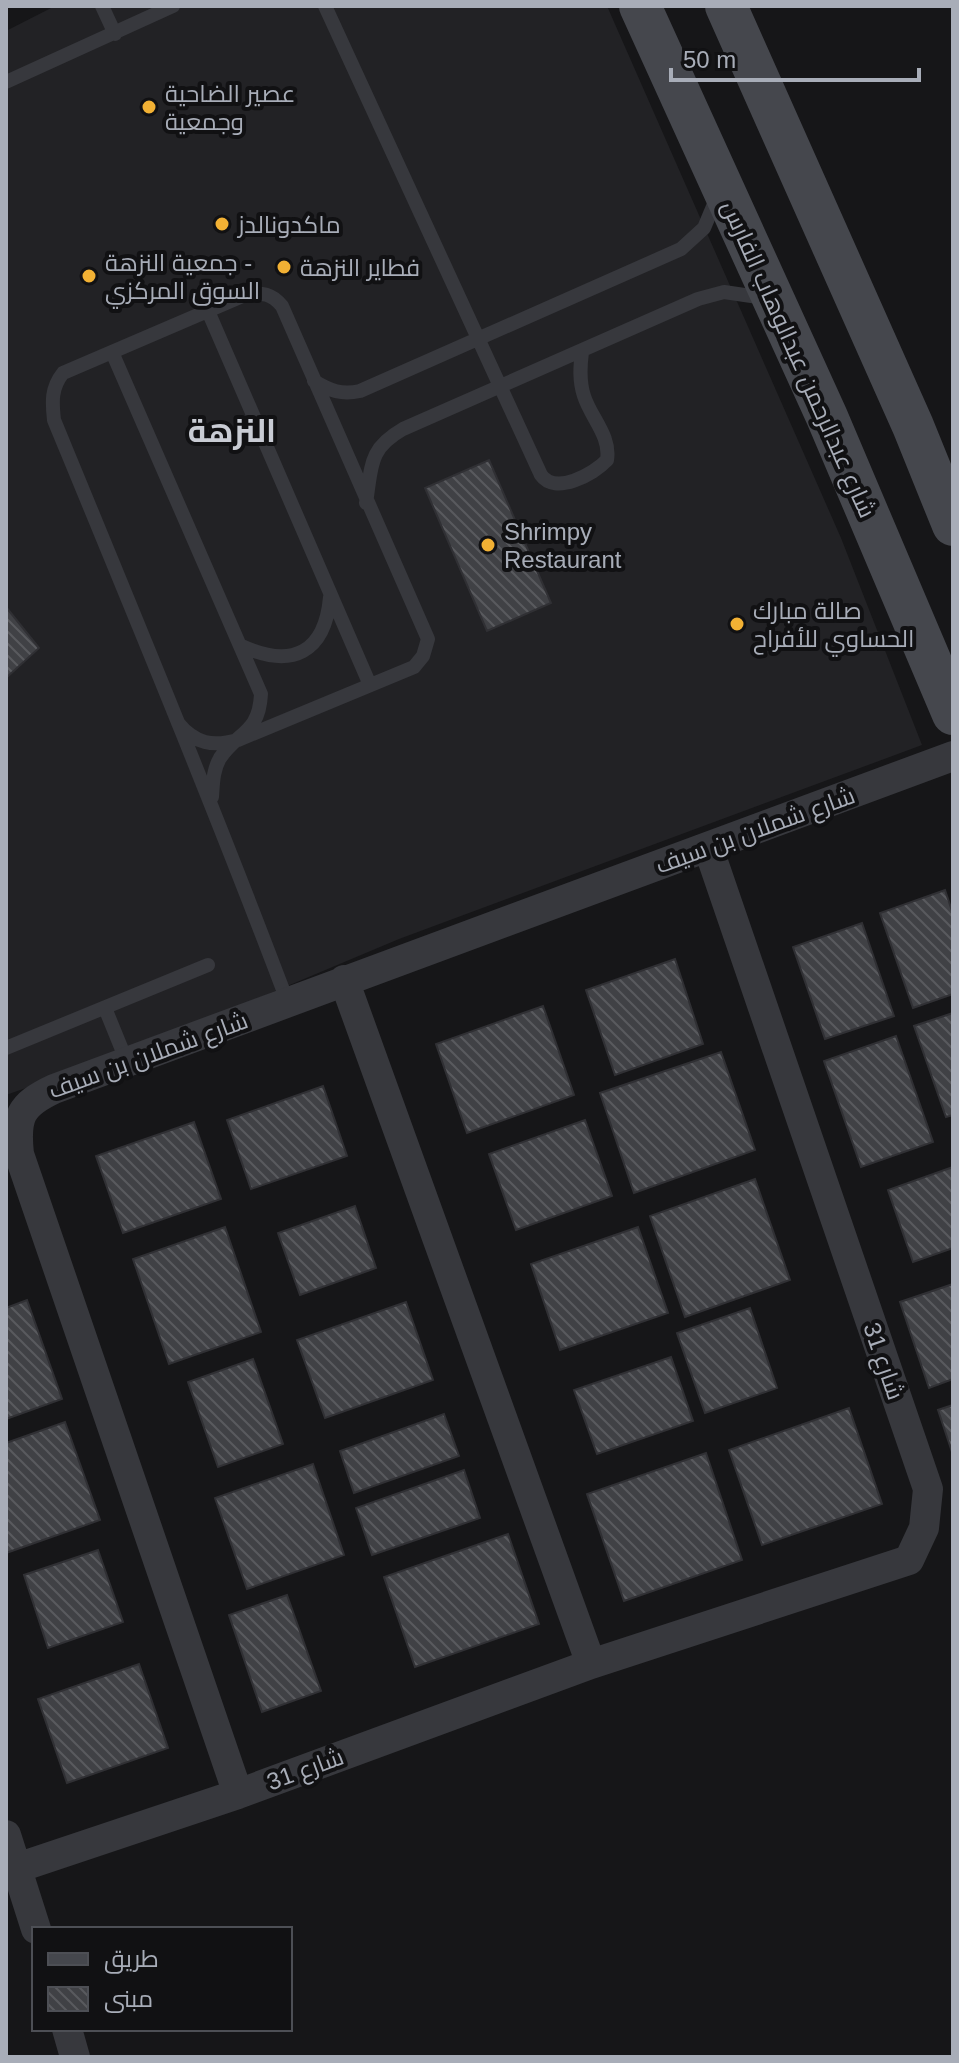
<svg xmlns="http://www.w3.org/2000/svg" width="959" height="2063" viewBox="0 0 959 2063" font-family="Helvetica,Cairo,sans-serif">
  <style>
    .built { fill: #222225 }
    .building { fill: url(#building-back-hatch); stroke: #303034; stroke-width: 2 }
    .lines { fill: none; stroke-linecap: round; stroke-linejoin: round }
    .lane { stroke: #37383d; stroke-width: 14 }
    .street { stroke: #37383d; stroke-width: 30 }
    .secondary { stroke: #45474d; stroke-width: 42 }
    .poi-dot { fill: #f2b134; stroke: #111113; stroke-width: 3 }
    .labels { text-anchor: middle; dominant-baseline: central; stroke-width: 8; stroke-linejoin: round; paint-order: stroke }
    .poi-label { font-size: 24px; fill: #a8adb8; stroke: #111113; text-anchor: start }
    .street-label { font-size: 24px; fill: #a8adb8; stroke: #111113 }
    .district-label { font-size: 32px; font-weight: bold; fill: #c9ccd4; stroke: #111113 }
  </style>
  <defs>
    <pattern id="building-back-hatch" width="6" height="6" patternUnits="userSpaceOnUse" patternTransform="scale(2)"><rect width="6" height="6" fill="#404145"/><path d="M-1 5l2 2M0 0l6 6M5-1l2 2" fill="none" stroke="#595a5e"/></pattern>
  </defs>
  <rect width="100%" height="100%" fill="#161618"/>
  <!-- built -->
  <path class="built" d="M55 6H607L841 538 922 745 399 939 147 1045 6 1095V31Z"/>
  <!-- building -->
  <path class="building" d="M489 460 551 603 487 631 425 488Z
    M6 607 39 648 6 678Z
    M945 890 953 914V994L913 1008 880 913Z
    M862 923 894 1016 825 1039 793 947Z
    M675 959 703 1044 615 1075 586 990Z
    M543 1006 574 1095 467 1133 436 1044Z
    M953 1013V1115L946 1117 914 1026Z
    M896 1036 933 1142 861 1167 824 1061Z
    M721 1052 755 1150 634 1193 600 1093Z
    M323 1086 347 1156 251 1189 227 1120Z
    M585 1120 612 1196 516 1230 489 1154Z
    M194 1122 221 1199 123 1233 96 1156Z
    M953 1167V1248L913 1262 888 1190Z
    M755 1179 790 1280 685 1317 650 1216Z
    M355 1206 376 1268 300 1295 278 1233Z
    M225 1227 261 1332 169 1364 133 1259Z
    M638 1227 668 1313 560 1350 531 1264Z
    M953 1284V1379L929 1388 900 1302Z
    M27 1300 62 1399 6 1419V1308Z
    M406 1302 433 1380 325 1418 297 1340Z
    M750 1308 777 1388 705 1413 677 1333Z
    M671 1357 693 1421 597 1454 574 1390Z
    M253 1359 283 1444 218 1467 188 1382Z
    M953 1405V1455L938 1410Z
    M849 1408 882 1504 762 1545 729 1450Z
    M444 1414 459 1456 354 1493 340 1451Z
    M65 1422 100 1520 6 1553V1443Z
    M706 1453 742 1560 624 1601 587 1494Z
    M313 1464 344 1555 247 1589 215 1498Z
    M464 1470 480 1518 372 1555 356 1508Z
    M508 1534 539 1624 415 1667 384 1577Z
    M98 1550 123 1622 48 1648 24 1575Z
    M287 1595 321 1691 262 1712 229 1615Z
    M139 1664 168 1748 67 1783 38 1699Z"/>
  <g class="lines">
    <!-- lane -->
    <path class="lane" d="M102 6 115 34
      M325 6 541 475C555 495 593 475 607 460 611 436 591 418 584 396 579 381 580 367 582 352
      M6 82 173 6
      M208 311 370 685
      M112 352 261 694C259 734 238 731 220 758 213 770 213 783 212 797
      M314 381C330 391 342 395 360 391L681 249 704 228 717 197
      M366 503C372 466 368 449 403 429L698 299 724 292 765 298
      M242 646C292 669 325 653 330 597
      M178 723C195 744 213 747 238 740L414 667 423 656 428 639 282 306C271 293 263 293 247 294L63 373C51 388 52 402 54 420 134 614 214 807 288 1003
      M105 1008 127 1062
      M6 1048 208 965"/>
    <!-- street -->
    <path class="street" d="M344 980 591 1664
      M238 1794 19 1154C15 1117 20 1105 54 1089L953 756
      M6 1835 36 1929
      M17 1868 238 1794 591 1664 909 1560 924 1528 928 1489 708 847
      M67 2029 75 2057"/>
    <!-- secondary -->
    <path class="secondary" d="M640 6 827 417 953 714
      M726 6 913 426 953 525"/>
  </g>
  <!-- markers -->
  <g class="poi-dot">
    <circle cx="149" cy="107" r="8"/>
    <circle cx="222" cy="224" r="8"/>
    <circle cx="284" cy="267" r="8"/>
    <circle cx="89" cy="276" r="8"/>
    <circle cx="488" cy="545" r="8"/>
    <circle cx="737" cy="624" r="8"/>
  </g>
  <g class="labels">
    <!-- poi labels -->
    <g class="poi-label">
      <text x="165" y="93">عصير الضاحية<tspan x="165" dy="28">وجمعية</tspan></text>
      <text x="238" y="224">ماكدونالدز</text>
      <text x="105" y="262">جمعية النزهة -<tspan x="105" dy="28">السوق المركزي</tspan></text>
      <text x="300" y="267">فطاير النزهة</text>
      <text x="504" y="531">Shrimpy<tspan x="504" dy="28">Restaurant</tspan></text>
      <text x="753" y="610">صالة مبارك<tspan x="753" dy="28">الحساوي للأفراح</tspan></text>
    </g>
    <!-- street labels -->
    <g class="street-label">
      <text transform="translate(799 359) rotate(66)">شارع عبدالرحمن عبدالوهاب الفارس</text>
      <text transform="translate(755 830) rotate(-20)">شارع شملان بن سيف</text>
      <text transform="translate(148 1055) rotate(-20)">شارع شملان بن سيف</text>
      <text transform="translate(884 1361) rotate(71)">شارع 31</text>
      <text transform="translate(305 1769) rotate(-20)">شارع 31</text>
    </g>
    <!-- district labels -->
    <g class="district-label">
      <text x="232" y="431">النزهة</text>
    </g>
  </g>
  <!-- border -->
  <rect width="959" height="2063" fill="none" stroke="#a8adb8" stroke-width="16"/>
  <!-- legend -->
  <rect x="32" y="1927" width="260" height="104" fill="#111113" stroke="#4d4f55" stroke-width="2"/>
  <rect x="48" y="1953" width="40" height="12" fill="#45474d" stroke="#4d4f55" stroke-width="2"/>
  <text x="104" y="1967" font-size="24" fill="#a8adb8">طريق</text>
  <rect x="48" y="1987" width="40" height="24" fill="url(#building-back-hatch)" stroke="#4d4f55" stroke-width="2"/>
  <text x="104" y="2007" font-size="24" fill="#a8adb8">مبنى</text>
  <!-- scale -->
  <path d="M671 68v12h248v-12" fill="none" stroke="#a8adb8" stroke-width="4"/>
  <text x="683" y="68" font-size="24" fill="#a8adb8" stroke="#111113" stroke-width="6" paint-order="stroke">50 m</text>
</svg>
